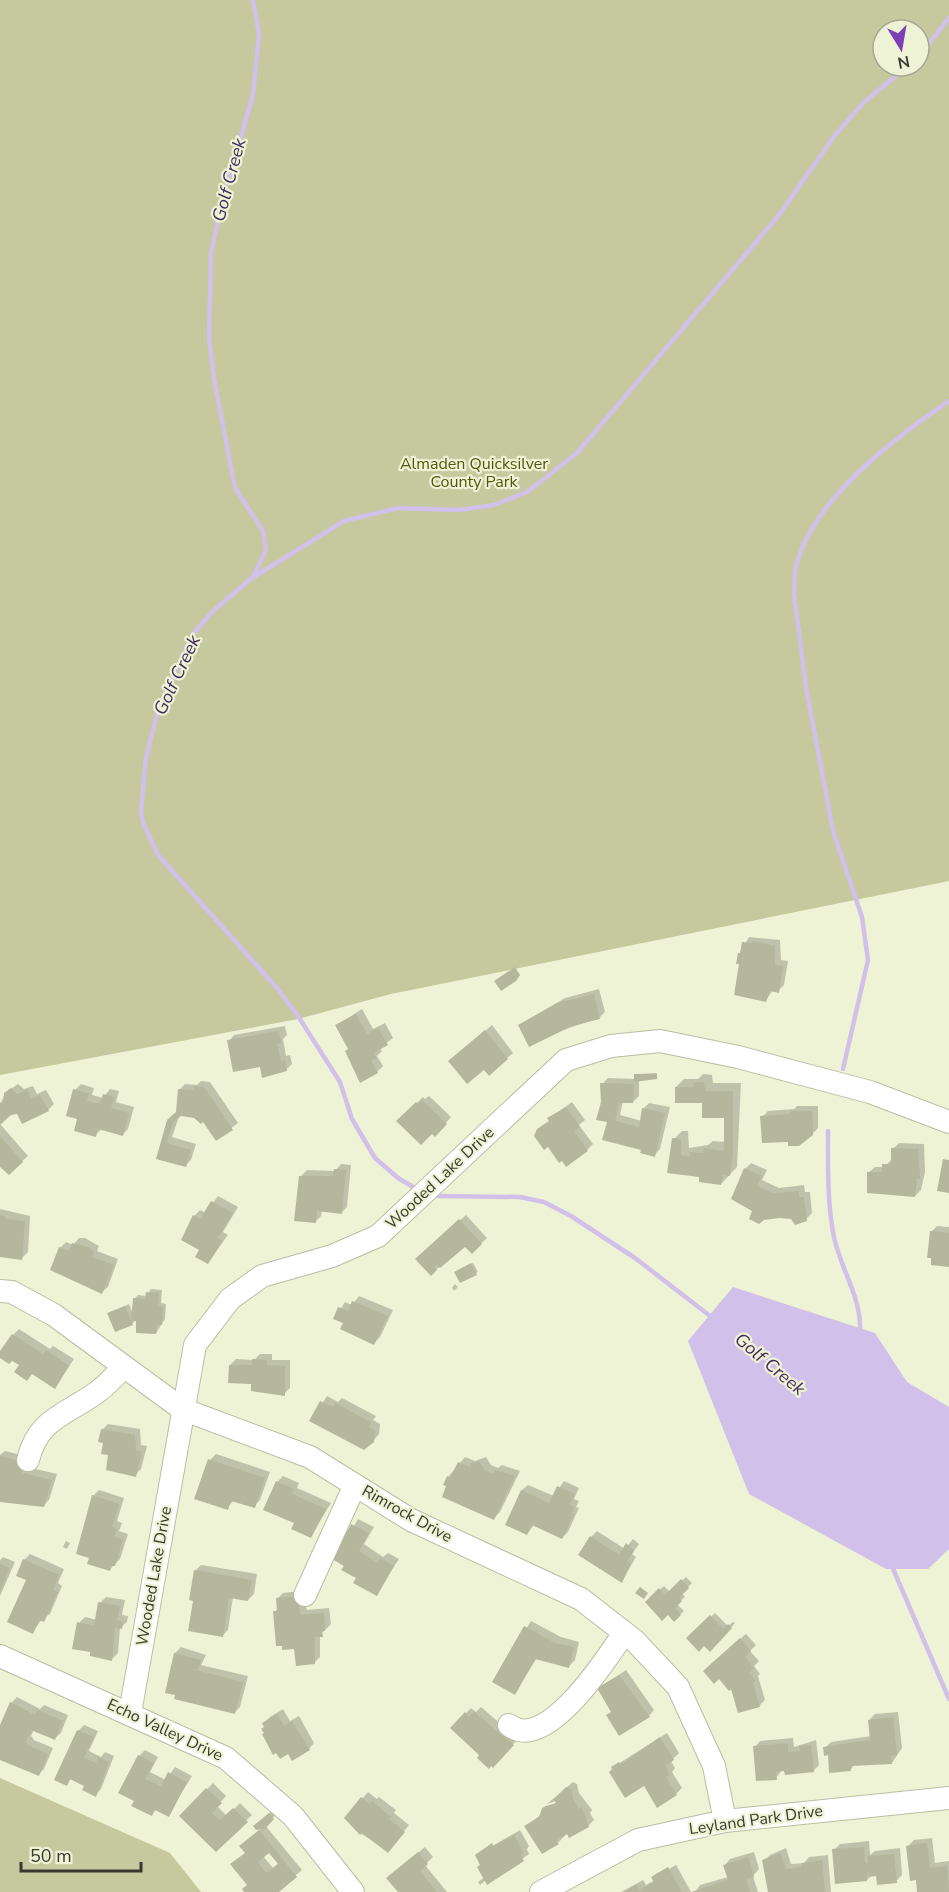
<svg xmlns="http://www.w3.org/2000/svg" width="949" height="1892" viewBox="0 0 949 1892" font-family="'Nunito Sans',sans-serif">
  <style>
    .green { fill: #c5c99d; fill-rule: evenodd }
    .water { fill: #d1c0e9 }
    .shadow { fill: #0003; fill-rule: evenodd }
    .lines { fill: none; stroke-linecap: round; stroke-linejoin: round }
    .stream { stroke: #d1c0e9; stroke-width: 4.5 }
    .building { fill: #b4b79b; fill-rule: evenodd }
    .minor-casing { stroke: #bbbda2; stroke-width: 24 }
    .minor { stroke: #fff; stroke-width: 22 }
    .labels { text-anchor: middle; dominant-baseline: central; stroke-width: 4.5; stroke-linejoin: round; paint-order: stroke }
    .park-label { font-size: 16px; fill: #54560e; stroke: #eff3d5 }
    .street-label { font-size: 16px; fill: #393a2f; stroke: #eff3d5 }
    .water-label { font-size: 18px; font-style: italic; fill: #442b5f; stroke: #eff3d5 }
  </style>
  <rect width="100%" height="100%" fill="#eff3d5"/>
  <!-- green -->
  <path class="green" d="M0 0H949V881L391 994 298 1019 0 1075ZM883 30H919V66H883Z
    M0 1778 170 1853 201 1892H0Z"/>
  <!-- water -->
  <path class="water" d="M733 1287 875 1333 907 1382 949 1407V1549L928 1569H886L749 1494 688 1341Z"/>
  <!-- shadow -->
  <path class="shadow" d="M749 937 780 940 781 960 788 961 784 985 778 991 773 990 766 1000 741 963 739 954Z
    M599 989 605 1012 599 1018 560 1031 520 1025 565 998Z
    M362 1009 373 1029 385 1023 393 1038 380 1048 382 1051 377 1056 383 1066 377 1072 349 1049 337 1025Z
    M492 1025 513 1053 507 1058 456 1056Z
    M285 1026 287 1035 283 1039 286 1056 290 1055 292 1064 286 1070 261 1066 229 1041 234 1035Z
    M657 1073 656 1078 639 1081V1096L633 1102 623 1101 620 1115 642 1121 644 1108 649 1103 670 1107 660 1149 654 1155 608 1121 602 1102V1084L608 1078 636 1079 637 1074Z
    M703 1074 712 1075 713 1083H741L737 1167 721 1184 701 1176 669 1171 674 1139 682 1131H688L689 1148 708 1145 713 1141 726 1142V1116L676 1087 684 1079H698Z
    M201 1081 210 1082 238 1123 217 1139 203 1120 180 1114 172 1137 196 1144 191 1160 185 1166 158 1158 168 1120 177 1112 179 1090 185 1084 197 1085Z
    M18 1084 24 1089 33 1086 37 1094 46 1090 54 1104 48 1110 10 1113 0 1123V1105L5 1093Z
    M81 1084 94 1088 92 1095 103 1098 110 1089 119 1091 116 1102 134 1107 128 1129 122 1135 102 1129 95 1135 79 1118 75 1090Z
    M429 1096 451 1117 441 1129 398 1121 423 1097 425 1099Z
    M572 1102 585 1120 579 1125 593 1144 587 1150 548 1145 549 1119Z
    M797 1106H818V1128L812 1134 789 1140 762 1117 768 1111 794 1109Z
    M0 1124 28 1156 9 1173 0 1165Z
    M899 1143 924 1144 925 1172 921 1190 915 1196 869 1172 875 1167H884L892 1159 893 1149Z
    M751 1163 767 1170 762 1180 779 1188 804 1185 805 1192H810L812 1213 806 1219 754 1211 733 1198 746 1168Z
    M341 1164 351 1165 347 1207 341 1213 322 1210 321 1216 315 1222 301 1176 307 1170 335 1171Z
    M218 1196 238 1207 223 1232 228 1235 208 1262 201 1249 194 1216 200 1210 206 1213Z
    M0 1209 30 1216 28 1252 22 1258 0 1255Z
    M466 1215 487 1238 472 1252 466 1245 431 1274 423 1254Z
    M937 1226 949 1227V1267L931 1232Z
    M79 1238H85L99 1246 97 1251 118 1259 108 1287 102 1292 60 1248 66 1242 73 1245Z
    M473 1263 478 1272 461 1281 457 1271Z
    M455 1284 458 1287 454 1291 452 1288Z
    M151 1289 162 1290 161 1303 166 1304 165 1319 156 1333 138 1318 132 1324 109 1313 129 1304 133 1314 134 1299 138 1295 147 1296Z
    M359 1296 393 1310 380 1337 374 1343 335 1318 345 1302 352 1305Z
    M19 1329 50 1349 53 1346 74 1359 55 1387 21 1365 13 1335Z
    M260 1354H272V1360H290V1388L284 1394 253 1382 230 1365 236 1359 254 1360Z
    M327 1396 338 1402 342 1398 376 1416 373 1420 380 1424 379 1434 373 1441 311 1420Z
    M108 1424 140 1429 141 1445 147 1446 141 1469 135 1475 110 1454 102 1430Z
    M5 1451 30 1457 27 1467 57 1474 49 1500 43 1506 0 1501V1455Z
    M216 1454 270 1472 260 1500 254 1506 234 1500 227 1508 210 1460Z
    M465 1457 475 1461 486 1457 491 1465 498 1468 502 1465 520 1471 500 1512 494 1518 448 1477Z
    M283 1476 299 1483 297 1488 331 1503 311 1536 296 1522 277 1482Z
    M564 1481 579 1488 574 1499 579 1501 576 1507 579 1508 568 1532 562 1538 534 1525 527 1534 507 1524 522 1490 528 1485 554 1496Z
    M99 1490 124 1498 117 1521 122 1523 119 1531 128 1534 120 1559 110 1569 91 1557 93 1496Z
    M358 1519 374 1527 364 1544 383 1557 388 1553 399 1559 376 1594 334 1558Z
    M597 1531 625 1549 633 1539 639 1544 632 1554 636 1557 622 1581 591 1537Z
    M66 1541 70 1543 67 1549 63 1547Z
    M30 1554 64 1569 58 1583 62 1586 50 1614 42 1619 33 1632 24 1560Z
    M3 1557 15 1562 0 1596V1560Z
    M201 1565 257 1574 254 1594 248 1600 233 1597 228 1630 222 1636 195 1600V1571Z
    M686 1577 692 1583 682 1593 685 1597 677 1604 684 1611 674 1620 668 1613 647 1602 664 1586 670 1592Z
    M301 1591 307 1610 329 1608 331 1624 320 1635V1657L314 1663 296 1648 275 1612 278 1608 277 1599 283 1593Z
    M106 1597 125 1600 122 1615 128 1616 127 1622 120 1628 118 1653 112 1659 92 1651 79 1623 85 1617 97 1620 100 1603Z
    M715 1613 728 1626 733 1622 735 1623 727 1633 704 1644 688 1638Z
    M531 1621 561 1637 579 1642 575 1660 569 1666 537 1658 515 1693 494 1682Z
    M746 1634 756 1645 750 1651 759 1661 754 1666 760 1674 758 1676 765 1700 759 1706 732 1686 710 1665Z
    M181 1647 206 1655 201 1665 248 1676 240 1707 234 1713 175 1653Z
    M626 1670 654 1710 649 1716 612 1711 598 1689Z
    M17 1697 40 1709 44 1705 68 1715 61 1733 55 1738 34 1729 31 1736 34 1740 53 1748 44 1769 38 1775 0 1758V1729L11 1703Z
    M481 1707 518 1739 493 1765 452 1728 471 1708 476 1712Z
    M283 1709 290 1721 299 1716 314 1743 309 1749 289 1752 266 1726 264 1723 270 1717Z
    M898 1712 902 1748 892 1763 855 1764 851 1769 825 1748 831 1742 871 1736 869 1720 875 1714Z
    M84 1725 98 1731 89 1751 101 1757 105 1752 114 1756 101 1789 95 1795 86 1785 72 1778 66 1784 56 1779 78 1731Z
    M667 1733 679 1753 671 1761 675 1768 672 1772 682 1788 676 1794 645 1784 613 1767Z
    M793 1738 794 1747 816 1740 819 1765 813 1771 782 1770 776 1778 755 1747 760 1741Z
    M145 1750 158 1757 150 1772 166 1780 175 1767 192 1776 168 1815 157 1809 152 1814 136 1800 139 1756Z
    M573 1782 577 1784 579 1793 592 1810 590 1813 594 1820 588 1826 568 1832 558 1843 526 1826 541 1815 545 1806 563 1802 562 1799 547 1804Z
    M213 1783 226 1796 217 1806 227 1816 240 1803 252 1815 216 1850 181 1816Z
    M368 1792 377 1799 379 1797 396 1810 394 1813 409 1825 388 1851 357 1831 346 1818Z
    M276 1808 279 1812 265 1825 302 1870 276 1892H246L249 1885 247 1841 262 1828 261 1820ZM269 1851 279 1863 273 1868 263 1856Z
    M520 1830 529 1846 527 1849 529 1854 488 1883 486 1880 480 1885 478 1882 485 1877 477 1855Z
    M932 1838 935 1863 949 1861V1892H919L908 1846 914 1840Z
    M869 1841 870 1855 875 1851 900 1848 902 1875 896 1881 878 1874 872 1875 867 1880 834 1850 840 1844Z
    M425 1847 433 1857 425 1865 447 1892H400L394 1872Z
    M786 1848 791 1864 804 1863 809 1857 828 1855 831 1892H769L764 1861 770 1855Z
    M754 1852 759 1869 753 1876 758 1892H695L700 1885 728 1877 725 1865 730 1859Z
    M675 1863 691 1892H621L643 1880 646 1885 655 1880 653 1877 658 1872V1875L676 1865Z"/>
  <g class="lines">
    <!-- stream -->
    <path class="stream" d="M253 0 259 34 253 95 223 197 211 253 209 339 214 379 235 488 263 531 266 550 253 577 213 611 193 634 159 707 146 757 141 811 143 823 158 855 277 988 298 1016 340 1082 352 1119 375 1158 398 1178 415 1188
      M919 56 949 18
      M254 577 344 521 398 508 459 510 494 505 527 492 577 453 779 215 835 135 863 103 908 66
      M843 1069 868 960 862 917 833 831 806 687 794 594C795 585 794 575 796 566 813 499 894 438 949 401
      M828 1131C828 1166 827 1202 834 1237 841 1271 862 1297 860 1333
      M438 1196 520 1197 544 1202 571 1216 635 1258 714 1319
      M891 1564 949 1699"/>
  </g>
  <!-- building -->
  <path class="building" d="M753 941 775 946V965L783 966 779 993 770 991 766 1002 734 995 739 964H736L738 953H740L742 942 752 943Z
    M515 967 520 975 516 981 501 991 494 981Z
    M594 994 600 1019 572 1026 529 1047 518 1025 557 1003Z
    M356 1014 367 1034 378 1028 388 1045 374 1053 377 1058 371 1061 378 1073 360 1083 345 1051 348 1049 335 1025Z
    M485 1030 508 1059 489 1076 484 1070 467 1084 448 1061Z
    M279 1031 281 1043 277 1044 281 1061 285 1060 287 1071 262 1078 260 1067 233 1072 227 1040Z
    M634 1074H657V1079L634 1082Z
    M693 1082H704L705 1091H733V1155L730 1176 723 1175 721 1185 699 1182V1177L667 1173 672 1138 681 1139V1155L690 1157V1152L703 1153 704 1148 724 1151V1118H702V1103H675V1087H694Z
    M600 1083 634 1084 633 1103H619L615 1121 639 1127 642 1108 665 1113 655 1157 640 1153 641 1150 602 1140 607 1122 596 1120 601 1102Z
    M194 1086 204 1087 233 1130 216 1141 203 1122 201 1124 194 1118 181 1116 173 1122 167 1143 191 1150 186 1167 156 1159 167 1120 176 1112 178 1089 193 1090Z
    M11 1088 17 1094 27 1090 31 1099 40 1095 49 1111 22 1124 17 1114 11 1115 0 1125V1102L2 1104 4 1100V1093Z
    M73 1089 89 1094 87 1101 100 1104 103 1094 114 1097 111 1108 129 1113 123 1136 98 1129 96 1137 74 1131 77 1119 66 1116Z
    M422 1100 447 1124 435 1137 432 1134 421 1145 396 1121 416 1102 418 1104Z
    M566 1107 580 1127 574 1131 588 1151 566 1167 562 1161 559 1163 548 1147 544 1150 534 1136 537 1129 549 1121 547 1118Z
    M790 1111H812L813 1135 799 1146H788V1142L762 1143 760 1116 790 1114Z
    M0 1136 23 1162 9 1175 0 1167Z
    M891 1148 918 1149 920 1179H917L915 1197 867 1193V1172H882V1164H891Z
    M943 1159 949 1160V1193L937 1191Z
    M744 1168 762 1176 757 1186 773 1193 799 1191V1197H804L807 1221 795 1225 791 1219 779 1218 764 1220 759 1224 749 1219 752 1211 731 1199Z
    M334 1169 346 1170 342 1214 317 1211 316 1223 294 1221 299 1176H333Z
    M211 1201 233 1213 218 1238 223 1241 208 1264 195 1257 199 1250 181 1240 193 1215 200 1219Z
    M0 1215 5 1216V1219L25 1221 22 1260 0 1257Z
    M459 1219 482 1244 472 1254 465 1247 440 1268 437 1265 434 1267 437 1270 431 1276 415 1259Z
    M930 1231 949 1233V1267L931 1265V1258H927Z
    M72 1243 88 1247 94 1252 92 1257 114 1265 102 1294 50 1270 59 1247 69 1251Z
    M471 1263 477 1275 460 1283 454 1272Z
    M146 1292 159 1293 158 1306 163 1307 162 1325 157 1324 156 1334 136 1333V1321H131L133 1298 145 1299Z
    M352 1301 388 1316 374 1345 340 1329 343 1323 333 1319 338 1307 348 1311Z
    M125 1306 133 1325 115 1332 107 1313Z
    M12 1334 43 1354 46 1350 69 1366 55 1389 32 1374 27 1381 14 1372 19 1365 12 1361 9 1364 0 1358V1351Z
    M252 1359 267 1360V1365L285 1366V1396L251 1391V1384L228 1383 229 1365H252Z
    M320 1401 333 1407 335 1403 371 1422 369 1427 375 1430 374 1442 364 1450 309 1421Z
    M101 1429 135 1435 136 1451 142 1452 136 1477 106 1470 108 1455 101 1454 103 1443 98 1442Z
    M0 1456 25 1462 22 1473 52 1480 44 1507 0 1502Z
    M208 1459 265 1478 255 1508 231 1501 228 1510 194 1499Z
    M458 1462 470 1467 471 1463 480 1462 485 1471 493 1474 495 1470 515 1476 494 1520 442 1497 446 1486 443 1485 447 1476 450 1478Z
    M276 1481 294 1489 292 1494 326 1509 311 1538 291 1529 294 1523 263 1510Z
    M557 1486 575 1494 570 1505 574 1507 572 1513 574 1514 562 1539 532 1525 527 1535 505 1525 521 1490 549 1503Z
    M92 1495 119 1504 112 1527 117 1529 114 1537 123 1539 115 1566H112L110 1571 87 1564 89 1558 76 1554Z
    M351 1524 369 1533 359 1551 378 1563 380 1558 394 1566 377 1596 353 1583 356 1578 341 1570 344 1566 332 1559Z
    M590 1536 619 1555 626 1543 634 1551 627 1561 631 1563 622 1583 578 1555Z
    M23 1559 59 1575 53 1590 58 1592 44 1622 39 1620 33 1634 7 1622 26 1580 16 1576Z
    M0 1564 10 1568 0 1591Z
    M194 1570 252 1580 248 1601 229 1598 223 1637 188 1631 193 1601 189 1600Z
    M681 1579 689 1588 679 1598 682 1601 675 1608 681 1615 674 1622 668 1615 662 1621 645 1602 659 1588 665 1595Z
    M640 1587 648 1593 644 1599 635 1593Z
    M296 1596 301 1615 324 1613 325 1631H322L323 1637H315V1664L296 1666 294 1649 282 1650V1646H276L273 1611H277L276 1598Z
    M98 1602 120 1606 117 1620 123 1622 122 1629 115 1628 112 1661 90 1656V1652L72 1649 77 1622 94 1626Z
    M710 1615 723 1629 728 1624 732 1628 710 1652 704 1646 699 1652 686 1638Z
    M524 1626 555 1643 574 1647 569 1668 535 1659 515 1695 492 1682Z
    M740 1638 751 1651 745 1657 754 1668 749 1673 756 1681 753 1683 760 1707 738 1713 731 1689 729 1691 719 1679 714 1684 703 1671Z
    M174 1653 201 1660 198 1670 192 1669 243 1682 235 1714 174 1699 175 1695 165 1693Z
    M619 1675 650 1717 619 1736 606 1715 611 1712 597 1688Z
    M10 1702 35 1715 37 1710 63 1721 55 1740 31 1730 26 1742 28 1745 48 1754 39 1776 0 1760V1725Z
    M465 1712 469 1717 474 1712 514 1745 493 1768 491 1766 489 1769 477 1758 479 1755 450 1728Z
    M277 1714 284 1726 292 1721 310 1750 292 1761 288 1754 280 1759 276 1753 273 1755 262 1734 264 1733 261 1729 264 1727 262 1723Z
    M893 1717 897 1755 891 1756 892 1764 851 1766V1771L829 1773 828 1755 824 1756 823 1747 870 1740 868 1720Z
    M77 1730 94 1737 84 1758 96 1763 98 1757 109 1762 96 1797 82 1790 84 1786 70 1779 67 1786 54 1780Z
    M660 1737 674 1760 665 1766 670 1775 666 1777 677 1795 657 1808 644 1786 625 1798 609 1772 612 1769 611 1767 619 1762 620 1765Z
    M788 1743V1752L800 1751 799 1746 811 1745 814 1772 785 1775 784 1771 776 1772 777 1780 756 1781 753 1746Z
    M138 1755 154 1763 145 1779 161 1786 168 1772 187 1782 169 1817 155 1810 152 1816 131 1806 134 1801 118 1793Z
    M566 1787 572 1789 573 1799 579 1809 582 1807 589 1827 569 1838 567 1834 556 1841 559 1844 542 1854 524 1826 539 1817 542 1808 556 1803 554 1799Z
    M206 1788 222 1803 212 1813 220 1820 233 1808 248 1822 216 1852 179 1816Z
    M361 1797 370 1804 372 1801 391 1817 389 1819 405 1832 388 1853 362 1833 360 1835 344 1818Z
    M269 1813 274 1819 265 1829 256 1830 253 1826Z
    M259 1830 297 1877 279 1892H244L242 1889 247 1885 230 1864 245 1853 239 1846ZM269 1853 278 1864 266 1873 258 1862Z
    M514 1835 524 1853 521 1855 524 1861 487 1885 477 1867 480 1865 475 1855 492 1843 493 1846Z
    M927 1843 930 1868 947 1866 949 1892H917L916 1880 910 1881 906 1846Z
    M864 1847 865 1863H868L867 1856 894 1854 897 1883 877 1885 876 1876 869 1877 868 1869 867 1881 835 1884 832 1849Z
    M418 1852 428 1864 420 1871 437 1892H398L386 1878Z
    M780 1853 786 1869 802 1867V1863L822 1860 825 1892H768L762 1860Z
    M748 1857 754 1877 746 1879 750 1892H691L728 1880 723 1865Z
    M668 1867 682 1892H624L637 1885 639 1890 654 1882 651 1877Z"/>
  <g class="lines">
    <defs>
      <path id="minor" d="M0 1291 12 1292 54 1315 182 1409 310 1457 411 1520 581 1599 635 1641 678 1687 714 1766 725 1821
        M28 1460C38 1419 65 1415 96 1393 106 1386 115 1376 124 1367
        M305 1595 355 1485
        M0 1656 226 1758 293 1816 353 1892
        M130 1713 195 1345 230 1299 262 1276 332 1256 378 1236 566 1060 611 1046 660 1041 738 1057 870 1092 949 1122
        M509 1725C546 1754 607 1658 624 1633
        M541 1892 638 1840 725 1821 949 1798"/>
    </defs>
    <!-- minor casing -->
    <use href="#minor" class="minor-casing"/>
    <!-- minor -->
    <use href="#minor" class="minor"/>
  </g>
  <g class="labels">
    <!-- park labels -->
    <g class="park-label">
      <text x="474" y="464">Almaden Quicksilver<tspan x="474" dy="18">County Park</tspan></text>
    </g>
    <!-- street labels -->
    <g class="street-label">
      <text transform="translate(440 1178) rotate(-43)">Wooded Lake Drive</text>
      <text transform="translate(407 1514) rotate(29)">Rimrock Drive</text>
      <text transform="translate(154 1576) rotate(-80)">Wooded Lake Drive</text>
      <text transform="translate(165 1730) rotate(25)">Echo Valley Drive</text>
      <text transform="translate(756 1820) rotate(-8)">Leyland Park Drive</text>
    </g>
    <!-- water labels -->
    <g class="water-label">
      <text transform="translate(229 180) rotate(-75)">Golf Creek</text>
      <text transform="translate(177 675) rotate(-65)">Golf Creek</text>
      <text transform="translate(770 1364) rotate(40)">Golf Creek</text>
    </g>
  </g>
  <!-- north arrow -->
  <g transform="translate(901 48) rotate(169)"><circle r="28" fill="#eff3d5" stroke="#a6a993" stroke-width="1.5"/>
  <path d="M0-4.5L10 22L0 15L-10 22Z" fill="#7c3fb5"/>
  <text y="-9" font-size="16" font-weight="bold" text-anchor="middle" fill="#393a2f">N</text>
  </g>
  <!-- scale -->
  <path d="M21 1862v9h120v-9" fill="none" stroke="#393a2f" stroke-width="3"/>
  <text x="30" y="1862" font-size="18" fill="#393a2f" stroke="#eff3d5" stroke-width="4.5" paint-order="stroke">50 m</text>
</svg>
